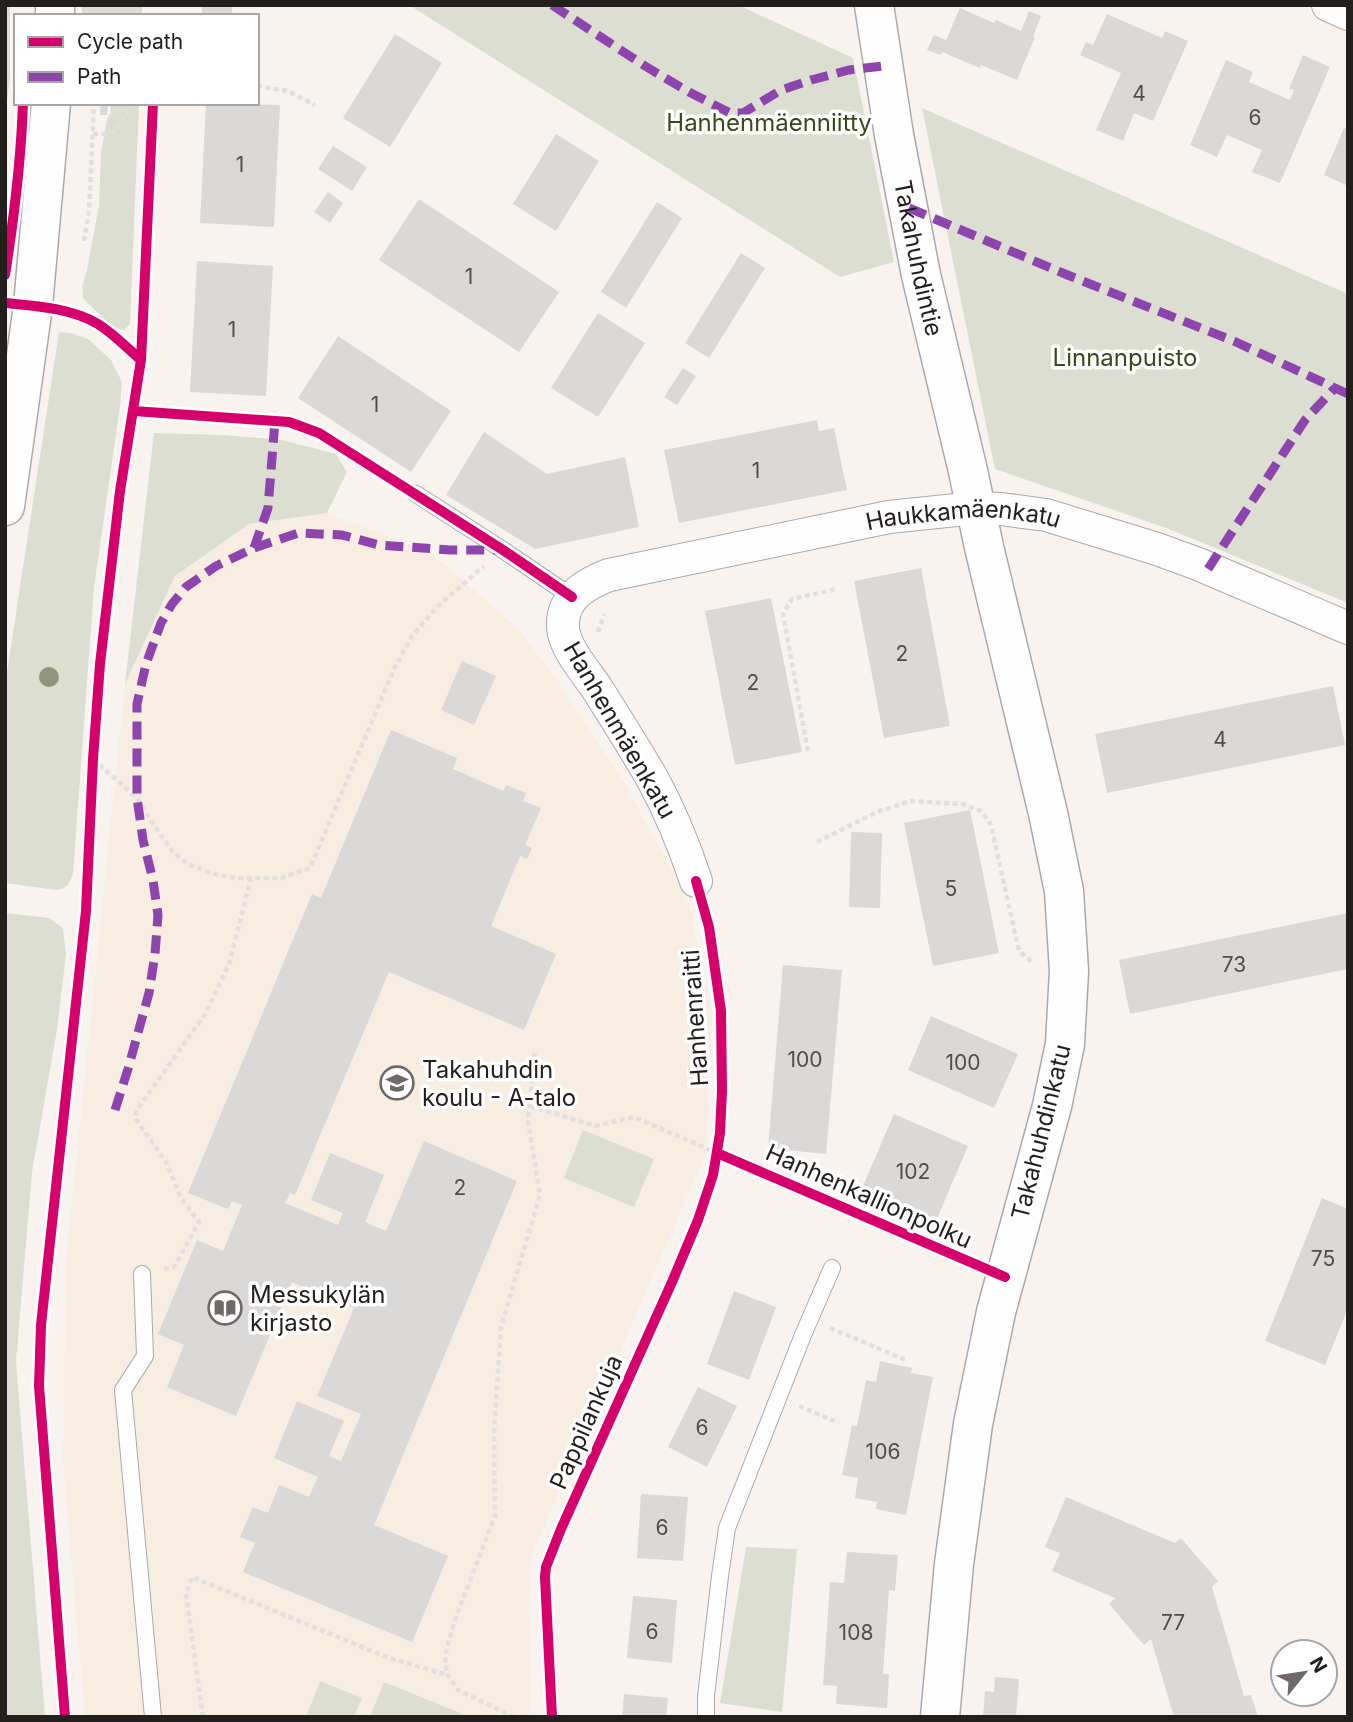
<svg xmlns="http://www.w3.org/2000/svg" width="1353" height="1722" viewBox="0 0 1353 1722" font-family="Inter,sans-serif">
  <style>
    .education { fill: #f7ede1 }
    .green { fill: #dcded2 }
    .building { fill: #dbd8d8 }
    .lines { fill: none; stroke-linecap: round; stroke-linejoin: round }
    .service-casing { stroke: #ada8a6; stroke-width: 18 }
    .minor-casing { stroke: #ada8a6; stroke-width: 34 }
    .tertiary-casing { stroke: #ada8a6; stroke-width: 41 }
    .primary-casing { stroke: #ada8a6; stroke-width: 41 }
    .path { stroke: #e1dfdf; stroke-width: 4.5; stroke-dasharray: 5 3.5; stroke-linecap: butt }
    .service { stroke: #fefdfd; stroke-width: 16 }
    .minor { stroke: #fefdfd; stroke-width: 32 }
    .tertiary { stroke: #fefdfd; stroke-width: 38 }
    .primary { stroke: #fefdfd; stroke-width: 38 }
    .quiet { stroke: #8e44ad; stroke-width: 9; stroke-dasharray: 18 9; stroke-linecap: butt }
    .cycleway-casing { stroke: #fff; stroke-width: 15 }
    .cycleway { stroke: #d6006c; stroke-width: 10 }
    .tree { fill: #8f9679 }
    .labels { text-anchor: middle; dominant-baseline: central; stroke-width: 7; stroke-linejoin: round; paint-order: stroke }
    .number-label { font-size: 21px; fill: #514d4c }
    .park-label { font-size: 24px; fill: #384a17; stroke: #fff }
    .street-label { font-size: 24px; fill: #231f1d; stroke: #fff }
    .poi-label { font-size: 24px; fill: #231f1d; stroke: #fff; text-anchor: start }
  </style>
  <rect width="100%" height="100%" fill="#f9f3f0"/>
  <!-- education -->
  <path class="education" d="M327 513 432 553 519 630 558 681 624 782 688 901 712 1012 706 1153 529 1562 530 1717H85L63 1461 66 1260 125 684 175 576 249 524Z"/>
  <!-- green -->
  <path class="green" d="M5 5H10V77L5 118Z
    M82 5H142V16H82Z
    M409 5H738L853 58 894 262 840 277Z
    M110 103H139L130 324 124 330 116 328 104 319 83 298 82 287 87 270 99 205 101 153 107 119 111 112Z
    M922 108 1348 294V603L1169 529 995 469Z
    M59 332 71 333 88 339 111 360 122 382 120 406 94 587 73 874C69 884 67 889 56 890L5 883V685Z
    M154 433 224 435 282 440 336 454 347 472 327 513 249 524 175 576 125 684Z
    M5 913 49 918 63 928 66 954 57 1030 32 1172 16 1361 45 1717H5Z
    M583 1130 654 1159 634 1207 564 1178Z
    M746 1547 797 1549 782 1712 720 1703Z
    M320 1681 362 1698 354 1717H306Z
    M384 1682 470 1717H370Z"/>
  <!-- building -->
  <path class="building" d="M202 5H232V16H202Z
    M960 8 994 23 996 20 1021 31 1029 11 1041 16 1033 37H1035L1017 80 981 65 980 68 942 52 941 55 927 50 934 35 946 40Z
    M1107 14 1162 38 1165 31 1188 41 1153 121 1134 113 1123 141 1096 130 1121 73 1080 55 1086 42 1093 45Z
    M395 34 442 63 390 147 343 118Z
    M1303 55 1330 67 1280 183 1252 172 1262 150 1227 135 1217 157 1190 145 1226 60 1253 72 1249 82 1290 100 1294 90 1289 89Z
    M101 103H108L107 115H100Z
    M206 103 280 105 274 227 200 223Z
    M1344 128 1348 130V186L1324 175Z
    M556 134 599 161 556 231 513 204Z
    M333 146 367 167 352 191 318 169Z
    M328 192 343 203 330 223 314 212Z
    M419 199 559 292 519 352 379 260Z
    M657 202 682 218 626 308 601 292Z
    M741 253 765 268 709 358 685 343Z
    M197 261 273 266 266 396 190 392Z
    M598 313 645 343 598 417 551 388Z
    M338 336 451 411 411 472 298 398Z
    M683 368 696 376 677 405 664 397Z
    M817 420 819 431 834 428 847 490 679 523 664 450Z
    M484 432 547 474 625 457 639 527 535 549 446 495Z
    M921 568 950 726 884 738 854 581Z
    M771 598 802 752 735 765 705 611Z
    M462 661 496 676 474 725 441 710Z
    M1333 686 1345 745 1107 793 1095 734Z
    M391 730 457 758 453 769 503 791 506 785 526 793 523 801 541 808 525 845 532 848 527 859 520 856 491 926 556 954 524 1030 389 972 295 1195 290 1193 285 1203 338 1225 343 1213 311 1200 330 1153 384 1175 365 1222 386 1231 424 1141 517 1181 374 1525 448 1556 412 1642 243 1572 255 1543 240 1537 253 1507 268 1513 279 1485 309 1497 318 1477 274 1458 297 1401 344 1421 329 1456 341 1461 361 1414 317 1396 354 1308 292 1282 236 1416 167 1387 184 1345 158 1334 197 1240 223 1251 242 1205 232 1201 228 1209 188 1193 312 894 321 898Z
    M970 810 999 953 933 966 904 823Z
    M851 832 882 833 880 908 849 907Z
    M1348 913V969L1130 1014 1119 960Z
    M783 965 842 970 826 1154 768 1148Z
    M931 1016 1018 1054 994 1108 908 1070Z
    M894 1114 968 1146 933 1228 859 1195Z
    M1322 1198 1348 1209V1308L1325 1365 1265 1341Z
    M734 1291 776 1307 749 1380 707 1364Z
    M880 1361 912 1368 911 1373 933 1377 906 1515 876 1509 877 1502 855 1498 858 1478 842 1475 852 1425 857 1426 866 1380 876 1382Z
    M698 1387 737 1406 707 1467 668 1447Z
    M641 1494 688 1497 683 1561 637 1558Z
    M1066 1497 1175 1543 1181 1538 1218 1581 1212 1587 1244 1696 1251 1695 1258 1717H1174L1151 1639 1144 1645 1109 1604 1115 1598 1052 1571 1060 1553 1045 1547Z
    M847 1552 898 1555 895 1591 889 1590 883 1674H889L887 1708 836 1704 837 1686 823 1685 830 1582 844 1583Z
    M633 1596 677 1600 672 1663 627 1658Z
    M995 1677 1019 1679 1016 1717H983L985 1691 994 1692Z
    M624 1694 668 1698 666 1717H622Z"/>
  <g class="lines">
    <defs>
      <path id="service" d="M416 494 503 550 572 597
        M142 1274 145 1356 123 1390 153 1717
        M706 1717V1696L720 1576 727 1528 803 1335 832 1268"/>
      <g id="minor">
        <path d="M1328 5 1348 14"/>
        <path id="s1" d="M696 881C684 845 670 811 652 778 634 747 615 717 596 687 587 674 576 661 569 647 565 639 562 630 563 621 565 595 588 583 609 575L889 517 975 508 1001 509 1046 515 1157 549 1198 564 1348 628"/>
      </g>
      <g id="tertiary">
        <path id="s2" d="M874 5 894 135 921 275 968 471 984 547 1048 813 1064 891 1069 971 1065 1044 1052 1106 996 1312 973 1424 954 1564 940 1717"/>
      </g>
      <path id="primary" d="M55 16V5
        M5 506 33 306 51 103"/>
    </defs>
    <!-- service casing -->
    <use href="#service" class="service-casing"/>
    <!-- minor casing -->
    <use href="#minor" class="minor-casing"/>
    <!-- tertiary casing -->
    <use href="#tertiary" class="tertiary-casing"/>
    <!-- primary casing -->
    <use href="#primary" class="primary-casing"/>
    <!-- path -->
    <path class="path" d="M257 86 288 91 315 105
      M93 134H104L113 132 136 103H142
      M84 241 89 211 94 103
      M598 632 604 614
      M808 751 783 614 792 599 836 589
      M93 759 137 798 155 827 173 852 188 864 210 873 235 878H281L310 868 394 669 412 636 438 606 484 566
      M817 842 877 812 911 801 963 804 981 811 991 825 1019 951 1034 964
      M530 1106 595 1126 634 1117 717 1153
      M164 1269 174 1267 199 1222 181 1198 166 1162 135 1118 137 1110 205 1014 229 964 251 878
      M830 1328 906 1360
      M799 1406 839 1423
      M203 1717 186 1594 192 1577 389 1658 444 1674
      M514 1717 458 1690 447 1674 445 1657 454 1622 495 1516 494 1433 501 1327 540 1195 528 1121 535 1050"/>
    <!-- service -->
    <use href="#service" class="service"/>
    <!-- minor -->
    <use href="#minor" class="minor"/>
    <!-- tertiary -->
    <use href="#tertiary" class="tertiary"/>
    <!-- primary -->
    <use href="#primary" class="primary"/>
    <!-- quiet -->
    <path class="quiet" d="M552 5 645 66 689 92 730 113H743L781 90 811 80 849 70 883 66
      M909 208 1070 276 1236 342 1348 394
      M254 548 268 508 275 421
      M1208 569 1305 420 1335 388
      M115 1110 128 1069 149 993 155 954 158 915 153 880 143 840 137 798V704L146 664 161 623 172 604 186 587 216 566 254 548 298 533 342 535 379 545 450 550H501"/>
    <defs>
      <path id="cycleway" d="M5 275C14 218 21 161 23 103
        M5 303C36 306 71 308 98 324 114 334 127 348 141 360
        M134 411 289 422 319 433 503 550 572 597
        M717 1153 1005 1277
        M65 1717 39 1386 41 1325 86 911 93 759 100 664 120 491 141 360 153 103
        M552 1717 545 1577 546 1567 561 1529 672 1282 698 1220 713 1175 720 1133 722 1091 721 1011 709 927 696 881"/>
    </defs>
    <!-- cycleway casing -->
    <use href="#cycleway" class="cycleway-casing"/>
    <!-- cycleway -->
    <use href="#cycleway" class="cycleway"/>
  </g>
  <!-- trees -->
  <circle class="tree" cx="49" cy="677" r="10"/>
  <!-- icons -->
  <defs>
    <symbol id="school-ring" viewBox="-11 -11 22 22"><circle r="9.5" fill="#fff" stroke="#6e6967" stroke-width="1.5"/><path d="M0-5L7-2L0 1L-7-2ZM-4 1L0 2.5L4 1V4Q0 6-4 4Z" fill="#6e6967"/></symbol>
    <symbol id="library-ring" viewBox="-11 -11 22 22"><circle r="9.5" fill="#fff" stroke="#6e6967" stroke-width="1.5"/><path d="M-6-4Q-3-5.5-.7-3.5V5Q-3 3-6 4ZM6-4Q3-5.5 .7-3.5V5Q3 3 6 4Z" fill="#6e6967"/></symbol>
  </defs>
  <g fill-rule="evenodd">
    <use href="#school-ring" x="378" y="1064" width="38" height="38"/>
    <use href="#library-ring" x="206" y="1289" width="38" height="38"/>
  </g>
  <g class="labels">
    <!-- number labels -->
    <g class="number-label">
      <text x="1139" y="93">4</text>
      <text x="1255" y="117">6</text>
      <text x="240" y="164">1</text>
      <text x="469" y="276">1</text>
      <text x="232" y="329">1</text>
      <text x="375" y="404">1</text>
      <text x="756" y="470">1</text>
      <text x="902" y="653">2</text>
      <text x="753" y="682">2</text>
      <text x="1220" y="739">4</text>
      <text x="951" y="888">5</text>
      <text x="1234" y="964">73</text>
      <text x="805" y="1059">100</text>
      <text x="963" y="1062">100</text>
      <text x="913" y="1171">102</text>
      <text x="460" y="1187">2</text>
      <text x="1323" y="1258">75</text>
      <text x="702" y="1427">6</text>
      <text x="883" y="1451">106</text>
      <text x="662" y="1527">6</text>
      <text x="1173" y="1622">77</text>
      <text x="652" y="1631">6</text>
      <text x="856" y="1632">108</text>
    </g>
    <!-- park labels -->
    <g class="park-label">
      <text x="769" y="122">Hanhenmäenniitty</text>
      <text x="1125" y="357">Linnanpuisto</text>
    </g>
    <!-- street labels -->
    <g class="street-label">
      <text stroke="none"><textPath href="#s2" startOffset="257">Takahuhdintie</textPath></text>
      <text stroke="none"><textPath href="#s1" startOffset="724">Haukkamäenkatu</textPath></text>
      <text transform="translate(620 730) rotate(60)">Hanhenmäenkatu</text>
      <text transform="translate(695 1018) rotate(-94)">Hanhenraitti</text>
      <text transform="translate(1041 1132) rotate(-76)">Takahuhdinkatu</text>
      <text transform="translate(869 1196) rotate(24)">Hanhenkallionpolku</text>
      <text transform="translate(586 1422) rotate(-66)">Pappilankuja</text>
    </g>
    <!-- poi labels -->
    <g class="poi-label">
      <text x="422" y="1069">Takahuhdin<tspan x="422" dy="28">koulu - A-talo</tspan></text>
      <text x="250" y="1294">Messukylän<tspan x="250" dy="28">kirjasto</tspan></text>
    </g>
  </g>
  <!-- border -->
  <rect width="1353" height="1722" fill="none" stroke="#231f1d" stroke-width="14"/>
  <!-- legend -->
  <rect x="14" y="14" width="245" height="91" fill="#ffffff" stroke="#a7a5a5" stroke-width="2"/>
  <rect x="28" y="37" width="35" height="10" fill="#d6006c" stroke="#a7a5a5" stroke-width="2"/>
  <text x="77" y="49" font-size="21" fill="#231f1d">Cycle path</text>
  <rect x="28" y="72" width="35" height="10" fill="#8e44ad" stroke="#a7a5a5" stroke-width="2"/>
  <text x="77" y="84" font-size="21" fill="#231f1d">Path</text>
  <!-- north arrow -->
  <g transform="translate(1304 1673) rotate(60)"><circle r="33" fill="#ffffff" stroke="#a7a5a5" stroke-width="2"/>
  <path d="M0-5L12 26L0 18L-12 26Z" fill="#6e6967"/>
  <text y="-10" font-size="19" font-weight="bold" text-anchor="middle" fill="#231f1d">N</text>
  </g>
</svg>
